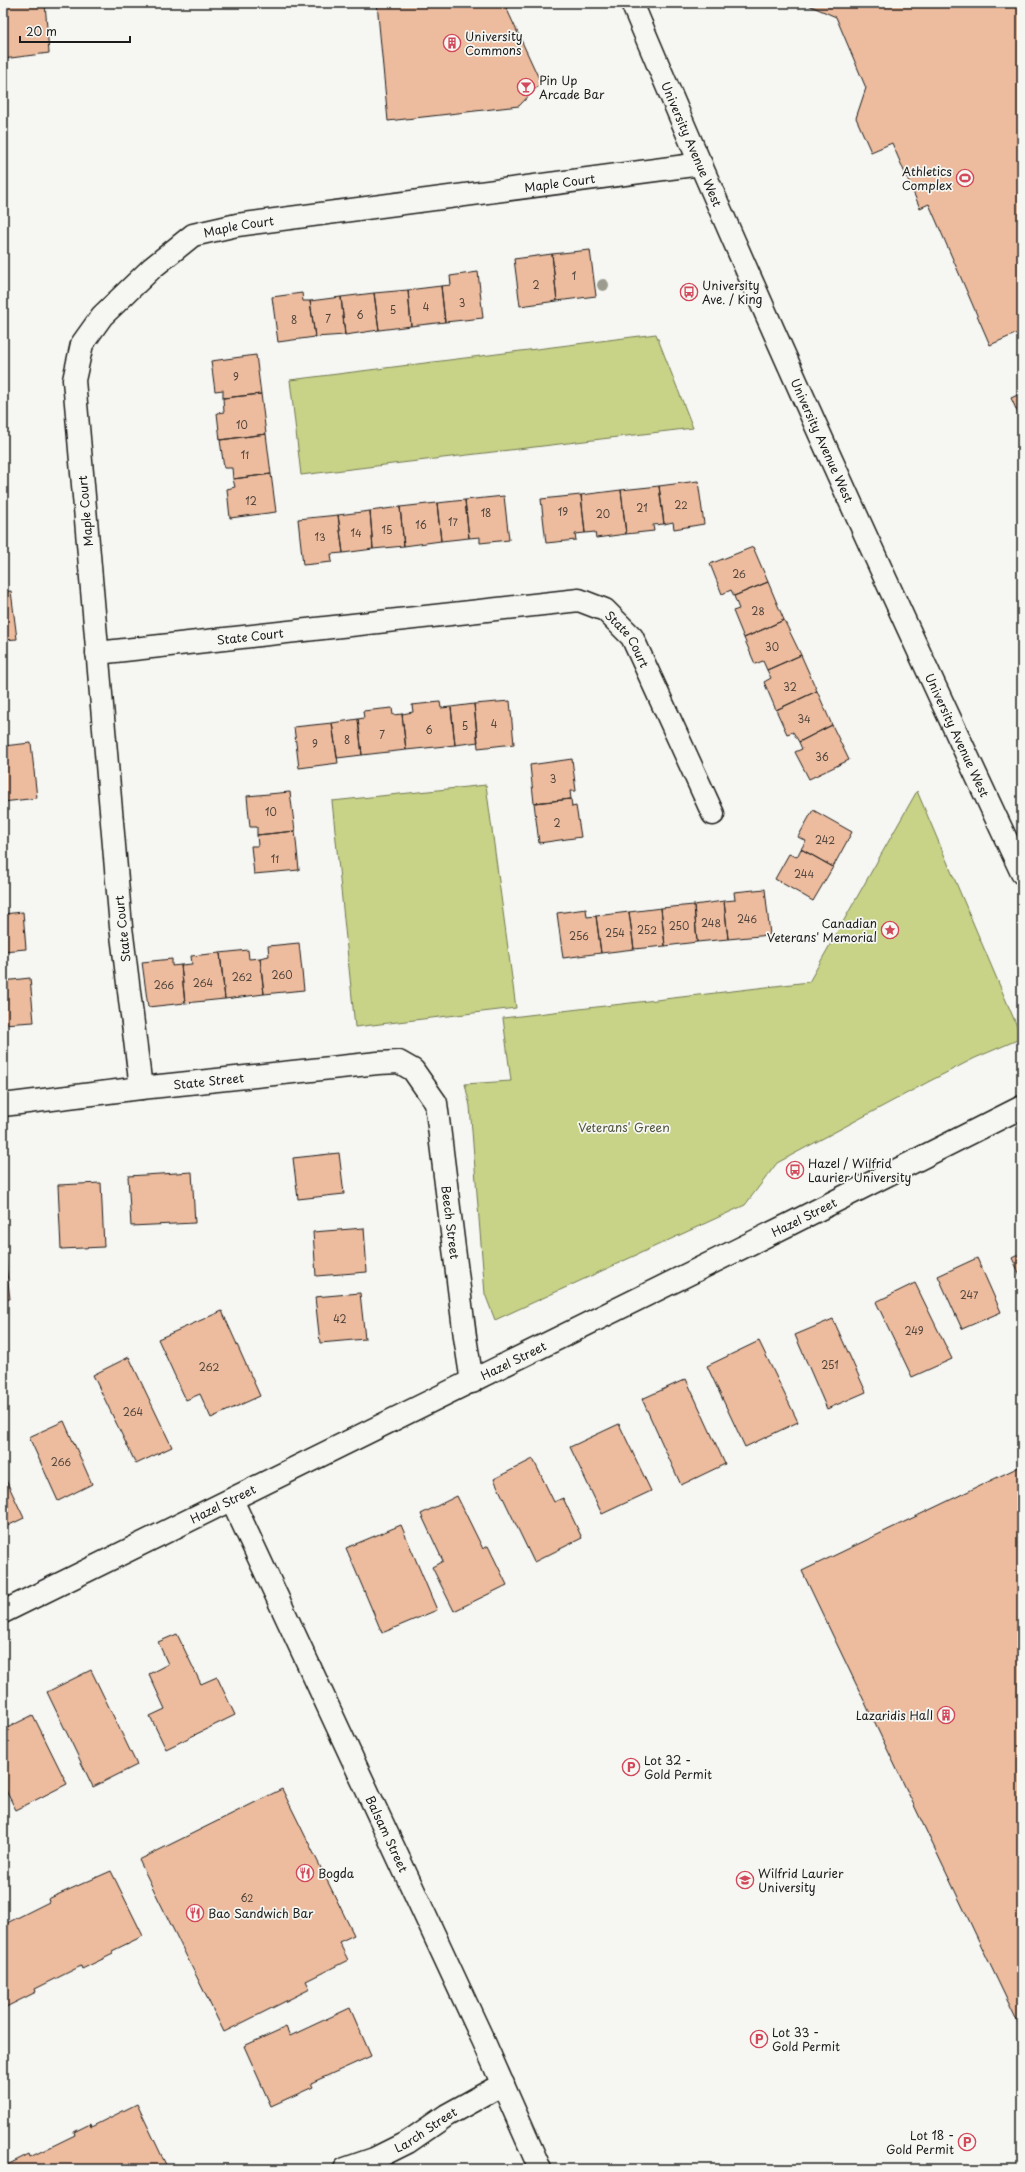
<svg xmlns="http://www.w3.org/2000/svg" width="1025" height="2172" viewBox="0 0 1025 2172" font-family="'Playpen Sans',sans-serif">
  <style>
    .green { fill: #c8d387; stroke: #727852 }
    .building { fill: #edbc9e; stroke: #1c1c1c }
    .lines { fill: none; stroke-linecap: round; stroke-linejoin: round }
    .minor-casing { stroke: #1c1c1c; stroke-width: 25 }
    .secondary-casing { stroke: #1c1c1c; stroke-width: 25 }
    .minor { stroke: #f6f6f2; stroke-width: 22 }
    .secondary { stroke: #f6f6f2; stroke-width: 22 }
    .tree { fill: #9b9c8e }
    .labels { text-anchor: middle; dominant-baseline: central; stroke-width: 3.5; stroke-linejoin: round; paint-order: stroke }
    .number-label { font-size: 10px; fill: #50443c }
    .poi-label { font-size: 12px; fill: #1c1c1c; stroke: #f6f6f2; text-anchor: start }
    .street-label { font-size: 12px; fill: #1c1c1c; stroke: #f6f6f2 }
    .park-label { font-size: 12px; fill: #50533c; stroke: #f6f6f2 }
  </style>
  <rect width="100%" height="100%" fill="#f6f6f2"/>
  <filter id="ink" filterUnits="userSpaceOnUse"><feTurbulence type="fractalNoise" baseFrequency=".025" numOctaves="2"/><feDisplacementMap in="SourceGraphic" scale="8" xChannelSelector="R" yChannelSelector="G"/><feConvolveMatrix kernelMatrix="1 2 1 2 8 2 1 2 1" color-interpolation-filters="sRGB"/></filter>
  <g filter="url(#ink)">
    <!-- green -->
    <path class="green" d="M656 334 693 428 301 475 290 380Z
      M486 785 516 1008 355 1027 332 801Z
      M917 791 1022 1038 975 1058 928 1082 777 1163 745 1205 495 1320 485 1294 470 1106 465 1084 511 1081 503 1018 809 982Z"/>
    <!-- building -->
    <path class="building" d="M3 3H45L49 53 3 59Z
      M377 3H504L541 83 519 106 388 121Z
      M804 3H1022V331L990 345 929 204 920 208 892 143 871 152 856 118 866 88 836 17Z
      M590 250 596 296 557 301 552 254Z
      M552 254 557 301 520 306 514 259Z
      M478 272 483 318 445 322 441 286 451 285 450 276Z
      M441 286 445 322 411 326 408 290Z
      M408 290 411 326 379 330 374 293Z
      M302 293 303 301H310L315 337 278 342 272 297Z
      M374 293 379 330 345 335 341 297Z
      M341 297 345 335 315 337 310 301Z
      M256 355 261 394 223 398V390L215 391 211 361Z
      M1022 393V422L1011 398Z
      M261 394 266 434 220 440 217 413 224 412 223 398Z
      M266 434 271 474 233 479 232 468H224L220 440Z
      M271 474 276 512 230 518 227 489 235 487 233 479Z
      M698 481 704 524 674 529 673 522 664 524 659 486Z
      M659 486 664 524 653 525 654 531 626 534 621 490Z
      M621 490 626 534 596 538 595 532 585 533 581 495Z
      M581 495 585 533 575 534 576 540 546 543 541 499Z
      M504 496 509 540 480 543V537L469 538 465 500Z
      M465 500 469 538 441 541 437 503Z
      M437 503 441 541 404 546 400 507Z
      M400 507 404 546 373 549 370 511Z
      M370 511 373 549 343 553 338 515Z
      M338 515 343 553 331 554 332 562 303 565 298 519Z
      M753 547 768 582 734 596 731 590 722 594 710 564Z
      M768 582 784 620 744 638 733 611 739 609 734 596Z
      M11 591 17 639 3 640V592Z
      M784 620 801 655 767 670 763 661 755 664 744 638Z
      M801 655 817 691 776 710 764 682 771 678 767 670Z
      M817 691 832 725 799 742 793 732 787 734 776 710Z
      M510 701 514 744 478 748 474 704Z
      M440 702 441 708 451 707 455 745 406 750 402 714 413 712 412 705Z
      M474 704 478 742 455 745 451 707Z
      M392 708 393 715 402 714 406 750 362 755 358 719 364 718 363 711Z
      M358 719 362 755 337 758 332 723Z
      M332 723 338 763 299 768 294 727Z
      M832 725 849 760 809 779 795 752 802 749 799 742Z
      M31 743 37 798 3 802V746Z
      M572 759 576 791H570L571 799 534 803 530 765Z
      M290 792 295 831 257 835V827H250L247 796Z
      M571 799 572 807 576 806 581 837 539 843 534 803Z
      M813 810 852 832 833 867 801 849 806 841 798 837Z
      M295 831 299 870 254 874 251 846H258L257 835Z
      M801 849 833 867 813 901 775 879 789 854 797 857Z
      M765 889 770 935 728 939 724 901 735 900 734 892Z
      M724 901 728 939 697 942 694 905Z
      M694 905 697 942 665 946 661 908Z
      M661 908 665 946 634 949 629 912Z
      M586 909 587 917 596 916 601 953 563 958 557 913Z
      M23 912 26 949 3 951V914Z
      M629 912 634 949 601 953 596 916Z
      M299 943 304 990 264 994 260 958 269 956 268 946Z
      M248 950 249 959 260 958 264 994 225 999 220 953Z
      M220 953 225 999 185 1003 181 965 192 964 191 956Z
      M172 959V966L181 965 185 1003 148 1007 142 962Z
      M30 978 34 1022 3 1024V981Z
      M339 1153 344 1194 298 1199 293 1158Z
      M192 1172 195 1223 131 1226 128 1176Z
      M101 1183 104 1247 61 1249 58 1185Z
      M364 1228 367 1272 316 1276 313 1232Z
      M3 1240 10 1299H3Z
      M1022 1253V1279L1012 1258Z
      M977 1258 1001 1312 962 1329 938 1276Z
      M915 1283 952 1359 912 1377 876 1302Z
      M360 1293 365 1339 320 1343 315 1297Z
      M222 1311 260 1396 211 1418 200 1394 186 1400 158 1339Z
      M833 1319 866 1392 827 1409 795 1335Z
      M759 1341 798 1422 745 1447 707 1366Z
      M129 1357 172 1447 136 1464 93 1375Z
      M686 1379 725 1464 681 1485 642 1399Z
      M64 1421 92 1484 58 1501 29 1437Z
      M619 1424 651 1491 602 1514 570 1447Z
      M533 1459 554 1502 563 1498 582 1538 534 1562 494 1479Z
      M1021 1466H1022L1021 2029 802 1571Z
      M3 1474 24 1518 3 1528Z
      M457 1496 483 1549 488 1546 507 1585 454 1611 432 1567 443 1561 421 1514Z
      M401 1525 437 1610 382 1633 346 1548Z
      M177 1634 201 1684 217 1677 235 1715 166 1749 150 1716 165 1709 149 1674 168 1664 158 1642Z
      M91 1670 137 1765 93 1787 47 1692Z
      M33 1715 67 1784 16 1810 3 1785V1730Z
      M282 1789 354 1935 339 1942 348 1960 306 1981 310 1989 224 2032 139 1860Z
      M111 1871 143 1936 112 1951 113 1954 82 1969 81 1966 35 1989 36 1992 6 2007 5 2004 3 2005V1925L49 1902 48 1899Z
      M350 2008 371 2056 311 2083 313 2087 271 2106 244 2046 286 2027 290 2036Z
      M137 2104 168 2169H3V2167L29 2154 30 2157 75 2135 74 2132 90 2124 91 2127Z"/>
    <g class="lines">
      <defs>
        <g id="minor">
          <path id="s1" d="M97 653 579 600 605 610 632 637 713 814"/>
          <path id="s2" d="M141 1088 121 927 74 380 82 344 102 316 152 268 193 235 237 225 701 164"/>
          <path id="s3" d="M3 1105 141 1088 378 1063 399 1062 413 1070 436 1103 465 1337 472 1382"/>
          <path id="s4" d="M232 1500 484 2042 540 2169"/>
          <path id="s5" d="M3 1612 792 1223 1022 1107"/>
          <path id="s6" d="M345 2169 374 2159 408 2142 447 2115 503 2084"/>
        </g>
        <g id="secondary">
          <path id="s7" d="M632 3C755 297 887 586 1022 873"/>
        </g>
      </defs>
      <!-- minor casing -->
      <use href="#minor" class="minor-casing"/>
      <!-- secondary casing -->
      <use href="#secondary" class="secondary-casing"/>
      <!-- minor -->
      <use href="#minor" class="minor"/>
      <!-- secondary -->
      <use href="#secondary" class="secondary"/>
    </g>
    <!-- trees -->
    <circle class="tree" cx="603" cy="285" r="6"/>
  </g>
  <!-- icons -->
  <defs>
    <symbol id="building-ring" viewBox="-11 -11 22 22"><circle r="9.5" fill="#f6f6f2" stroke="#d1495b" stroke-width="1.5"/><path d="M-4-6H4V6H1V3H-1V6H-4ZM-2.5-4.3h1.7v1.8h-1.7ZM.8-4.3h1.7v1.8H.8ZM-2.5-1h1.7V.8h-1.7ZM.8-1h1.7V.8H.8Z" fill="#d1495b"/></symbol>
    <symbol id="bar-ring" viewBox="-11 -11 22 22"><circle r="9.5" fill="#f6f6f2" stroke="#d1495b" stroke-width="1.5"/><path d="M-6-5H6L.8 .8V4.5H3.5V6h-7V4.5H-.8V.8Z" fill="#d1495b"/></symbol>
    <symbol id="stadium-ring" viewBox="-11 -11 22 22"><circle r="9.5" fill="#f6f6f2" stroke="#d1495b" stroke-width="1.5"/><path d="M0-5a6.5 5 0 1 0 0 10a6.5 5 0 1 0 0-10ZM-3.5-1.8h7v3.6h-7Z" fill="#d1495b"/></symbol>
    <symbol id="bus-ring" viewBox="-11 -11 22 22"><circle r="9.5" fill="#f6f6f2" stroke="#d1495b" stroke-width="1.5"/><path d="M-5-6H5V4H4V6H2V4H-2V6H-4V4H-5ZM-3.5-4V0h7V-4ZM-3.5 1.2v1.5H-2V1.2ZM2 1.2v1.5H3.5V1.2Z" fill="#d1495b"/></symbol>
    <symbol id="sight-ring" viewBox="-11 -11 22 22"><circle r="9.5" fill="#f6f6f2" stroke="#d1495b" stroke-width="1.5"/><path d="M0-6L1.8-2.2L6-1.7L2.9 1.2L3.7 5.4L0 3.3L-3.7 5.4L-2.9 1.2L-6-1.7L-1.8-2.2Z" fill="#d1495b"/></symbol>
    <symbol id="parking-ring" viewBox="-11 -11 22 22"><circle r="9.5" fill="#f6f6f2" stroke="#d1495b" stroke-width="1.5"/><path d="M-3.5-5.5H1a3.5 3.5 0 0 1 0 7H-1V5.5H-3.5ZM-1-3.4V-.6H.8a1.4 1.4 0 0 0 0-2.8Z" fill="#d1495b"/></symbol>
    <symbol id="restaurant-ring" viewBox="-11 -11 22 22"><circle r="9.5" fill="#f6f6f2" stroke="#d1495b" stroke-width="1.5"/><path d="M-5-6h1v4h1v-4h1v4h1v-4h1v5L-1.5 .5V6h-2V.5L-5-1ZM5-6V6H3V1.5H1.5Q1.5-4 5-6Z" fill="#d1495b"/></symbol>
    <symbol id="university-ring" viewBox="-11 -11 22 22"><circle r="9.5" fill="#f6f6f2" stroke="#d1495b" stroke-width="1.5"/><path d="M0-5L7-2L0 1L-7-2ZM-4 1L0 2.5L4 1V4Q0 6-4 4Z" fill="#d1495b"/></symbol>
  </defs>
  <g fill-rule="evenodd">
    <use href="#building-ring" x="442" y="33" width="20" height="20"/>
    <use href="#bar-ring" x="516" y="77" width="20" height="20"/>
    <use href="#stadium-ring" x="955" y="168" width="20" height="20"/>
    <use href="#bus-ring" x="679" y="282" width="20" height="20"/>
    <use href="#sight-ring" x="880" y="920" width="20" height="20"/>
    <use href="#bus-ring" x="785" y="1160" width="20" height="20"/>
    <use href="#building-ring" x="936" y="1705" width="20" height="20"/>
    <use href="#parking-ring" x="621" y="1757" width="20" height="20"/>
    <use href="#restaurant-ring" x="295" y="1863" width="20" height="20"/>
    <use href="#university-ring" x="735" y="1870" width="20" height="20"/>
    <use href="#restaurant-ring" x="185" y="1903" width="20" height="20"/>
    <use href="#parking-ring" x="749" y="2029" width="20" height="20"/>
    <use href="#parking-ring" x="957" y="2132" width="20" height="20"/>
  </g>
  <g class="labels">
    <!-- number labels -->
    <g class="number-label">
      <text x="574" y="275">1</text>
      <text x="536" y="284">2</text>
      <text x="462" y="302">3</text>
      <text x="426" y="306">4</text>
      <text x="393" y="309">5</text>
      <text x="360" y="314">6</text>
      <text x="328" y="318">7</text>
      <text x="294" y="319">8</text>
      <text x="236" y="376">9</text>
      <text x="242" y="424">10</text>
      <text x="245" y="454">11</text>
      <text x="251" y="500">12</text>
      <text x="681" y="504">22</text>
      <text x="642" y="507">21</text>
      <text x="563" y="511">19</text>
      <text x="486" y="512">18</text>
      <text x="603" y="513">20</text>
      <text x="453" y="521">17</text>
      <text x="421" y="524">16</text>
      <text x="387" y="529">15</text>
      <text x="356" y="532">14</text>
      <text x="320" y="536">13</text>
      <text x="739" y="573">26</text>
      <text x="758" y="610">28</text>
      <text x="772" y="646">30</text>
      <text x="790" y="686">32</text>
      <text x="804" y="718">34</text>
      <text x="494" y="723">4</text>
      <text x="465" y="725">5</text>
      <text x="429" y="729">6</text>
      <text x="382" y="734">7</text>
      <text x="347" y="739">8</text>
      <text x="315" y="743">9</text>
      <text x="822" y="756">36</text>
      <text x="553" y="778">3</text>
      <text x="271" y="811">10</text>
      <text x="557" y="822">2</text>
      <text x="825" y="839">242</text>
      <text x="275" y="858">11</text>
      <text x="804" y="873">244</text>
      <text x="747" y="918">246</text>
      <text x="711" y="922">248</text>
      <text x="679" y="925">250</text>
      <text x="647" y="929">252</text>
      <text x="615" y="932">254</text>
      <text x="579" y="935">256</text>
      <text x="282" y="974">260</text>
      <text x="242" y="976">262</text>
      <text x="203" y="982">264</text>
      <text x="164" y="984">266</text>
      <text x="969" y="1294">247</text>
      <text x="340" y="1318">42</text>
      <text x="914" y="1330">249</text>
      <text x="830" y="1364">251</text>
      <text x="209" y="1366">262</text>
      <text x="133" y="1411">264</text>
      <text x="61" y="1461">266</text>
      <text x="247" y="1897">62</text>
    </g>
    <!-- poi labels -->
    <g class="poi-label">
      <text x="465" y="36">University<tspan x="465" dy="14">Commons</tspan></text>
      <text x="539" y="80">Pin Up<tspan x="539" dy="14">Arcade Bar</tspan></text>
      <text x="952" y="171" text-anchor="end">Athletics<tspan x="952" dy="14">Complex</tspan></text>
      <text x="702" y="285">University<tspan x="702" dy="14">Ave. / King</tspan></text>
      <text x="877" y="923" text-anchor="end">Canadian<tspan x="877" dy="14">Veterans' Memorial</tspan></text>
      <text x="808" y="1163">Hazel / Wilfrid<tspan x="808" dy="14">Laurier University</tspan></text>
      <text x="933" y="1715" text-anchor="end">Lazaridis Hall</text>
      <text x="644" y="1760">Lot 32 -<tspan x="644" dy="14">Gold Permit</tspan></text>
      <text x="318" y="1873">Bogda</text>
      <text x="758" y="1873">Wilfrid Laurier<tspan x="758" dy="14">University</tspan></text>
      <text x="208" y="1913">Bao Sandwich Bar</text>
      <text x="772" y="2032">Lot 33 -<tspan x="772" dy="14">Gold Permit</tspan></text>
      <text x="954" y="2135" text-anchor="end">Lot 18 -<tspan x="954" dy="14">Gold Permit</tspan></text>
    </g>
    <!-- street labels -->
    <g class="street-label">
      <text stroke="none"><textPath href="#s7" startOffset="153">University Avenue West</textPath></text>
      <text stroke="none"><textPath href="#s2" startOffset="1275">Maple Court</textPath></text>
      <text stroke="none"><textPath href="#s2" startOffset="951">Maple Court</textPath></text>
      <text stroke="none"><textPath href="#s7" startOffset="477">University Avenue West</textPath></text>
      <text transform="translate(85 511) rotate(-95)">Maple Court</text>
      <text stroke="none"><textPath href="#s1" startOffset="154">State Court</textPath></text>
      <text stroke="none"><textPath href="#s1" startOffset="550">State Court</textPath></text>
      <text stroke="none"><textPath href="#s7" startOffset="801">University Avenue West</textPath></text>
      <text transform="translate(122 929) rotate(-96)">State Court</text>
      <text stroke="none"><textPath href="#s3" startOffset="207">State Street</textPath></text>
      <text stroke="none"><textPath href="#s5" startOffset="893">Hazel Street</textPath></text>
      <text stroke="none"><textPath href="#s3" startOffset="575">Beech Street</textPath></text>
      <text stroke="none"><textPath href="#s5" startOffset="569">Hazel Street</textPath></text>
      <text stroke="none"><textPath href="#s5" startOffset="245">Hazel Street</textPath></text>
      <text stroke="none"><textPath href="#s4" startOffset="368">Balsam Street</textPath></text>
      <text stroke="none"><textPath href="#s6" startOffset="90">Larch Street</textPath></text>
    </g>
    <!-- park labels -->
    <g class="park-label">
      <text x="624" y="1127">Veterans' Green</text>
    </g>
  </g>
  <!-- margin -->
  <rect width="1025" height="2172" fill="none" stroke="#f6f6f2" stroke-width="16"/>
  <rect x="8" y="8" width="1009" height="2156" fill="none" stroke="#1c1c1c" stroke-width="1.5" filter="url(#ink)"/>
  <!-- scale -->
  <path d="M20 36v6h110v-6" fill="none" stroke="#1c1c1c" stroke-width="2"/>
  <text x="26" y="36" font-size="12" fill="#1c1c1c" stroke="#f6f6f2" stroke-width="3" paint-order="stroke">20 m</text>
</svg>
